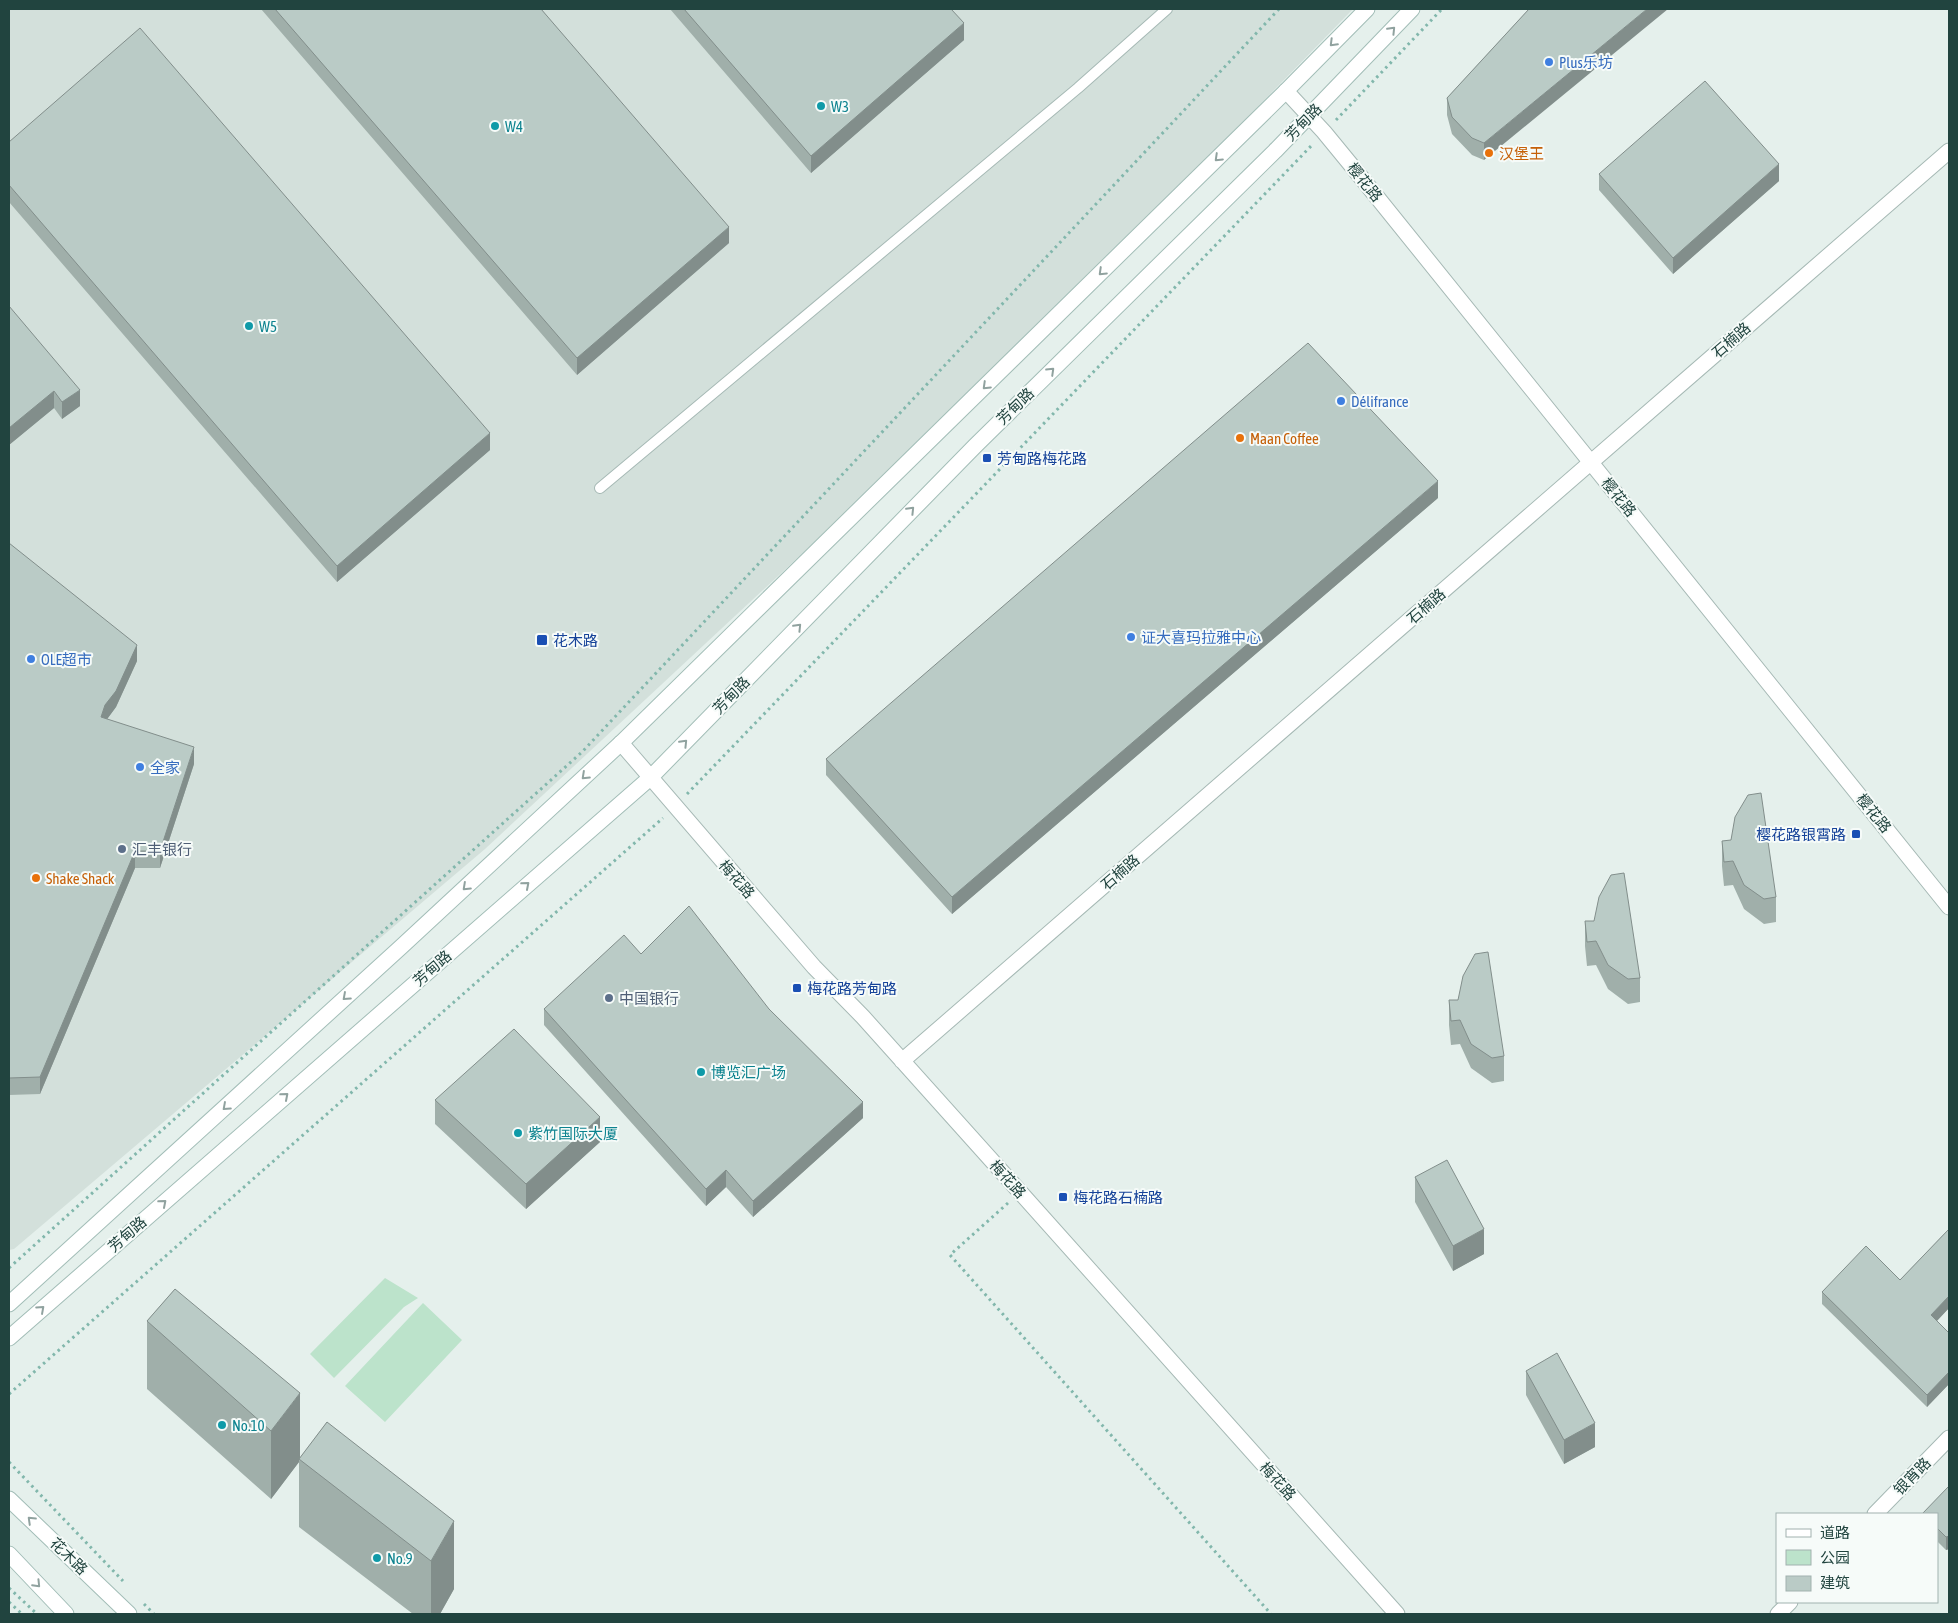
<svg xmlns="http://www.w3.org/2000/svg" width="1958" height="1623" viewBox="0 0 1958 1623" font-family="'Asap Condensed','Noto Sans SC',sans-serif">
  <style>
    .built { fill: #d3e0db }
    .green { fill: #bce3cb }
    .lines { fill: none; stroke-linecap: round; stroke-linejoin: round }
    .lane-casing { stroke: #a6b9b5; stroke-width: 12 }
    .street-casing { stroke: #a6b9b5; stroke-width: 17 }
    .secondary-casing { stroke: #a2bdb7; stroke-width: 17 }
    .path { stroke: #82b7ac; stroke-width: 3; stroke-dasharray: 2.5 4; stroke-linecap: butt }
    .lane { stroke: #fff; stroke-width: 10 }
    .street { stroke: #fff; stroke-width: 15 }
    .secondary { stroke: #fff; stroke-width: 15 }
    .wall { fill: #a0afaa }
    .shaded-wall { fill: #828e8b }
    .building { fill: #bacbc6; stroke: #828e8b }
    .oneway { stroke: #90a29f }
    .shop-dot { fill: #3f7fe0; stroke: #f6fbf9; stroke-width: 2 }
    .culture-dot { fill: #0f9aa8; stroke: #f6fbf9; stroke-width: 2 }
    .food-dot { fill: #e8710a; stroke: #f6fbf9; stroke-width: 2 }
    .transit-dot { fill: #1a4fb4; stroke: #f6fbf9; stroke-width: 2 }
    .service-dot { fill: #5c6f8a; stroke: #f6fbf9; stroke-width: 2 }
    .labels { text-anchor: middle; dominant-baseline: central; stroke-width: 4; stroke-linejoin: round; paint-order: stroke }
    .shop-label { font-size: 15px; fill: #366cbe; stroke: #f6fbf9; text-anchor: start }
    .culture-label { font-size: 15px; fill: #0d838f; stroke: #f6fbf9; text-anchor: start }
    .street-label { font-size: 15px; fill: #21443f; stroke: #f6fbf9 }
    .food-label { font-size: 15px; fill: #c56008; stroke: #f6fbf9; text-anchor: start }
    .transit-label { font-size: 15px; fill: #164399; stroke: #f6fbf9; text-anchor: start }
    .service-label { font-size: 15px; fill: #4e5e75; stroke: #f6fbf9; text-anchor: start }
  </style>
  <rect width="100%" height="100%" fill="#e5f0ec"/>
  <!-- built -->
  <path class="built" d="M9 9H1353L1026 345 485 849 14 1249 9 1250Z"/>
  <!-- green -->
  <path class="green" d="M385 1278 418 1298 404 1307 334 1378 310 1354Z
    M423 1303 462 1340 385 1422 345 1386Z"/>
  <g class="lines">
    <defs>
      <path id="lane" d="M600 488 1078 88 1167 9"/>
      <path id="street" d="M1286 91 1324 132 1356 171 1949 907
        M621 743 814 967 863 1017 1020 1192 1397 1614
        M902 1061 1949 151
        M1875 1514 1949 1438
        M1778 1614 1790 1602"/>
      <path id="secondary" d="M9 1304 401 947 621 743 1286 91 1367 9
        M9 1338 650 778 975 446 1275 151 1412 9
        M9 1499 129 1614
        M9 1554 66 1614"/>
    </defs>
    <!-- lane casing -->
    <use href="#lane" class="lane-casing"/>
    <!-- street casing -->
    <use href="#street" class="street-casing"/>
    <!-- secondary casing -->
    <use href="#secondary" class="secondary-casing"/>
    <!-- path -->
    <path class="path" d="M1336 120 1442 9
      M687 794 1312 145
      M1008 1203 950 1255 1271 1614
      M9 1268 582 752 1279 9
      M9 1394 663 818
      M9 1462 123 1581
      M9 1588 37 1614
      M9 1602 22 1614
      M144 1604 154 1614"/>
    <!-- lane -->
    <use href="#lane" class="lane"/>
    <!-- street -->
    <use href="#street" class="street"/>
    <!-- secondary -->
    <use href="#secondary" class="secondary"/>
  </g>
  <!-- wall -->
  <path class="wall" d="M261 9H541L729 243 577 375Z
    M670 9H951L964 40 811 173Z
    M1529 9 1484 160 1472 155 1452 134 1447 115V98Z
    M9 142 490 450 337 582 9 202Z
    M1599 174 1779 181 1673 274 1599 190Z
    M9 306 80 406 62 419 54 408 9 445Z
    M1438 498 952 914 826 775V759Z
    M9 543 137 661 116 707 107 719 194 764 160 868H135L40 1094 9 1095Z
    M1722 841 1776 897V922L1764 924 1744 909 1733 885 1724 886 1722 866Z
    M1585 921 1640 978V1002L1628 1004 1608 989 1596 965 1587 966 1585 946Z
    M641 954 769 1009 863 1118 753 1217 726 1187 706 1206 544 1025V1009Z
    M1449 1000H1458L1504 1056V1081L1492 1083 1471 1068 1460 1044 1451 1045 1449 1025Z
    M435 1100 600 1142 526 1209 435 1124Z
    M1415 1177 1484 1254 1453 1271 1415 1202Z
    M1949 1229V1308L1937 1321 1949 1333V1384L1927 1407 1822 1304V1292L1900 1280Z
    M175 1289 300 1458 327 1422 454 1589 440 1614H413L299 1527V1462L271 1499 147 1389V1321Z
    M1526 1371 1595 1447 1564 1464 1526 1395Z
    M1949 1486V1549L1946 1550 1937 1541V1514Z"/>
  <!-- shaded-wall -->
  <path class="shaded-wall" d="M1647 9H1668L1484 160V143Z
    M964 23V40L811 173V156Z
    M1779 164V181L1673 274V258Z
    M729 227V243L577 375V358Z
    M80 390V406L62 419V402Z
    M54 391V408L9 445V428Z
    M490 433V450L337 582V566Z
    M1438 481V498L952 914V897Z
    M137 645V661L116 707 105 722 101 717 105 705Z
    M194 747V764L160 868V851Z
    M135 851V868L40 1094V1077Z
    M863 1102V1118L753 1217V1201Z
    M600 1117V1142L526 1209V1184Z
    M726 1170V1187L706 1206V1189Z
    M1484 1229V1254L1453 1271V1246Z
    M1949 1296V1308L1931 1327V1315Z
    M1949 1372V1384L1927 1407V1395Z
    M300 1393V1460L299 1459V1462L271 1499V1431Z
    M1595 1423V1447L1564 1464V1440Z
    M454 1521V1589L440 1614H431V1561Z
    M1949 1536V1549L1946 1550V1537Z"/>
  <!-- building -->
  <path class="building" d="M275 9H541L729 227 577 358Z
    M684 9H951L964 23 811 156Z
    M1529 9H1647L1484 143 1472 138 1452 117 1447 98Z
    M140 28 490 433 337 566 9 185V142Z
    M1705 81 1779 164 1673 258 1599 174Z
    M9 306 80 390 62 402 54 391 9 428Z
    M1308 343 1438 481 952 897 826 759Z
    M9 543 137 645 116 691 105 705 101 717 194 747 160 851H135L40 1077 9 1078Z
    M1761 793 1776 897 1764 899 1744 885 1733 861 1724 862 1722 841 1731 840 1735 817 1748 795Z
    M1624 873 1640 978 1628 979 1608 965 1596 941 1587 942 1585 921H1594L1599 897 1611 875Z
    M689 906 769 1009 863 1102 753 1201 726 1170 706 1189 544 1009 624 935 641 954Z
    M1488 952 1504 1056 1492 1058 1471 1044 1460 1020 1451 1021 1449 1000H1458L1463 976 1475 954Z
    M514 1029 600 1117 526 1184 435 1100Z
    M1447 1160 1484 1229 1453 1246 1415 1177Z
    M1949 1229V1296L1931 1315 1949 1333V1372L1927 1395 1822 1292 1866 1246 1900 1280Z
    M175 1289 300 1393 271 1431 147 1321Z
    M1557 1353 1595 1423 1564 1440 1526 1371Z
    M327 1422 454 1521 431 1561 299 1459Z
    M1949 1486V1536L1946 1537 1937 1528V1514H1922Z"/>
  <!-- one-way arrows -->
  <defs><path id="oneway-chevron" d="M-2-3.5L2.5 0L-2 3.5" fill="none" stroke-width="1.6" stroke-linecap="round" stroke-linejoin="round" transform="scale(1.25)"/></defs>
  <g class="oneway">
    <use href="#oneway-chevron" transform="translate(1392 30) rotate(-46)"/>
    <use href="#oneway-chevron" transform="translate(1333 43) rotate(135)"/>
    <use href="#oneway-chevron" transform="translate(1218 158) rotate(136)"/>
    <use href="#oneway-chevron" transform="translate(1102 272) rotate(136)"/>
    <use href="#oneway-chevron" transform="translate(1051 371) rotate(-44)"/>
    <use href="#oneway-chevron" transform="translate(986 386) rotate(136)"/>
    <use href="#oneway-chevron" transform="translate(911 510) rotate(-46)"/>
    <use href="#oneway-chevron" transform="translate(798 627) rotate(-46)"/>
    <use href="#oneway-chevron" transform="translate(684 743) rotate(-46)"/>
    <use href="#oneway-chevron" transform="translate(585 776) rotate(137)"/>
    <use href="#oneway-chevron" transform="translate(526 885) rotate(-41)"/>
    <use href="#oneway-chevron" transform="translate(466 887) rotate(137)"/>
    <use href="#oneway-chevron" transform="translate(346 997) rotate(138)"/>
    <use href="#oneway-chevron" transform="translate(285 1096) rotate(-41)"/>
    <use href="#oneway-chevron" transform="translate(226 1107) rotate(138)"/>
    <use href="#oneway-chevron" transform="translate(163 1203) rotate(-41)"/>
    <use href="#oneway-chevron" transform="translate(41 1309) rotate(-42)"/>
    <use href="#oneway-chevron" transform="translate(31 1520) rotate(-136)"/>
    <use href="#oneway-chevron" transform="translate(37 1584) rotate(46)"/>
  </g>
  <!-- markers -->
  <g class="shop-dot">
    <circle cx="1549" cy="62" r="5"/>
    <circle cx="1341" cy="401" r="5"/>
    <circle cx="1131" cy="637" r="5"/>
    <circle cx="31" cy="659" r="5"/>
    <circle cx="140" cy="767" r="5"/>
  </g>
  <g class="culture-dot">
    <circle cx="821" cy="106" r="5"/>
    <circle cx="495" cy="126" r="5"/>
    <circle cx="249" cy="326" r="5"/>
    <circle cx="701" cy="1072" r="5"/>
    <circle cx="518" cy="1133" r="5"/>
    <circle cx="222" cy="1425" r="5"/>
    <circle cx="377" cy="1558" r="5"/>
  </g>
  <g class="food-dot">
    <circle cx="1489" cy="153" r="5"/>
    <circle cx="1240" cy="438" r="5"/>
    <circle cx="36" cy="878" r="5"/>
  </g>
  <g class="transit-dot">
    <rect x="982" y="453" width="10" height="10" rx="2.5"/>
    <rect x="536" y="634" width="12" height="12" rx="2.5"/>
    <rect x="1851" y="829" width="10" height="10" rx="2.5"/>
    <rect x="792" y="983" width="10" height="10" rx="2.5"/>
    <rect x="1058" y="1192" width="10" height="10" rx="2.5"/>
  </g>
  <g class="service-dot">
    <circle cx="122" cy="849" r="5"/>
    <circle cx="609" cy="998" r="5"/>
  </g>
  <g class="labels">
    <!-- shop labels -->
    <g class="shop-label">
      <text x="1559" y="62">Plus乐坊</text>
      <text x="1351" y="401">Délifrance</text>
      <text x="1141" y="637">证大喜玛拉雅中心</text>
      <text x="41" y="659">OLE超市</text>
      <text x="150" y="767">全家</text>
    </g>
    <!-- culture labels -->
    <g class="culture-label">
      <text x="831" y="106">W3</text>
      <text x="505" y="126">W4</text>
      <text x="259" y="326">W5</text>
      <text x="711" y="1072">博览汇广场</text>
      <text x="528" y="1133">紫竹国际大厦</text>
      <text x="232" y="1425">No.10</text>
      <text x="387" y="1558">No.9</text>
    </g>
    <!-- street labels -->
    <g class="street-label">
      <text transform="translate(1303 122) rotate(-46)">芳甸路</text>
      <text transform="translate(1365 182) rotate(51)">樱花路</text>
      <text transform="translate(1731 340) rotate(-41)">石楠路</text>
      <text transform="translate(1015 406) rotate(-44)">芳甸路</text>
      <text transform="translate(1619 497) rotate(51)">樱花路</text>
      <text transform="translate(1426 606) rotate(-41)">石楠路</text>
      <text transform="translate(731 695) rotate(-46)">芳甸路</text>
      <text transform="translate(1874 813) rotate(51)">樱花路</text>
      <text transform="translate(1120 872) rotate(-41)">石楠路</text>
      <text transform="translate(737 879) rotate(49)">梅花路</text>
      <text transform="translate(432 968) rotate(-41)">芳甸路</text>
      <text transform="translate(1008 1179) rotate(48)">梅花路</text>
      <text transform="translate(127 1234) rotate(-41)">芳甸路</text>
      <text transform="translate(1912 1476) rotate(-46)">银宵路</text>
      <text transform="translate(1278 1481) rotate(48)">梅花路</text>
      <text transform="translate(69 1556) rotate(44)">花木路</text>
    </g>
    <!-- food labels -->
    <g class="food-label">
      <text x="1499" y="153">汉堡王</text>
      <text x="1250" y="438">Maan Coffee</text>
      <text x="46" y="878">Shake Shack</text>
    </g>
    <!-- transit labels -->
    <g class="transit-label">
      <text x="997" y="458">芳甸路梅花路</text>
      <text x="553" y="640">花木路</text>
      <text x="1846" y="834" text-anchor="end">樱花路银霄路</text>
      <text x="807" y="988">梅花路芳甸路</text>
      <text x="1073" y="1197">梅花路石楠路</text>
    </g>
    <!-- service labels -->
    <g class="service-label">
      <text x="132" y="849">汇丰银行</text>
      <text x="619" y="998">中国银行</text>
    </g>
  </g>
  <!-- border -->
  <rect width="1958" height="1623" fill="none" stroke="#21443f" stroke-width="20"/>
  <!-- legend -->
  <rect x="1776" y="1513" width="162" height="90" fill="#f6fbf9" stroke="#a1b2af"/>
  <rect x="1786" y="1529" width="25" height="8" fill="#ffffff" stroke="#a1b2af"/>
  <text x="1820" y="1538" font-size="15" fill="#21443f">道路</text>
  <rect x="1786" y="1550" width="25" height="15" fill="#bce3cb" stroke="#a1b2af"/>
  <text x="1820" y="1563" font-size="15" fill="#21443f">公园</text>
  <rect x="1786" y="1576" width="25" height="15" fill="#bacbc6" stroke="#a1b2af"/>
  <text x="1820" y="1588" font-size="15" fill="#21443f">建筑</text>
</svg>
